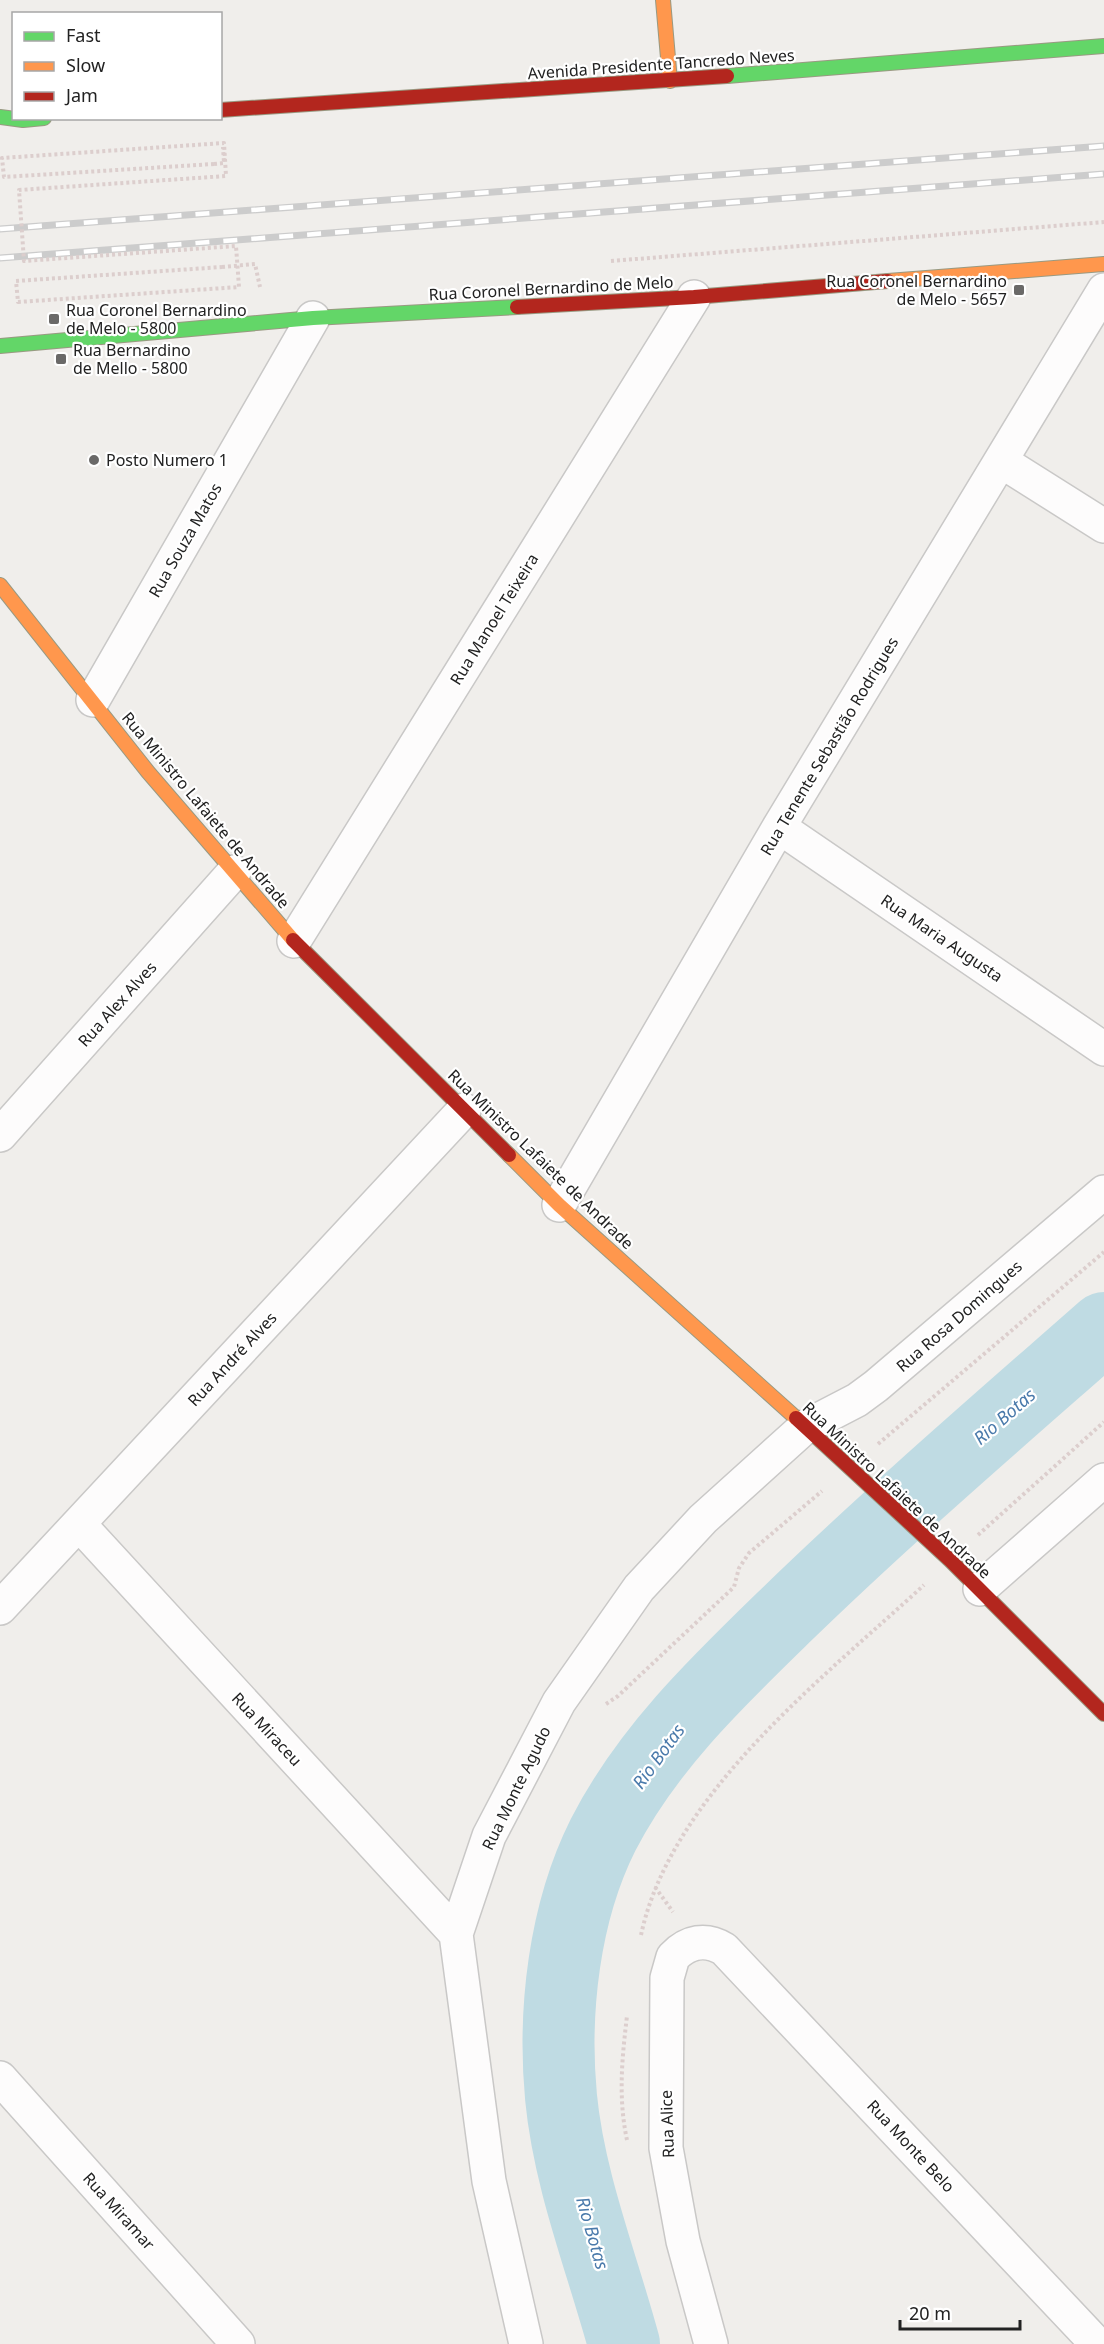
<svg xmlns="http://www.w3.org/2000/svg" width="1104" height="2344" viewBox="0 0 1104 2344" font-family="'Noto Sans',sans-serif">
  <style>
    .lines { fill: none; stroke-linecap: round; stroke-linejoin: round }
    .river { stroke: #bfdbe3; stroke-width: 72 }
    .street-casing { stroke: #c9c8c7; stroke-width: 36 }
    .fast-casing { stroke: #999a82; stroke-width: 16 }
    .slow-casing { stroke: #999a82; stroke-width: 16 }
    .jam-casing { stroke: #999a82; stroke-width: 16 }
    .path { stroke: #dccecd; stroke-width: 4; stroke-dasharray: 3 3; stroke-linecap: butt }
    .street { stroke: #fdfcfc; stroke-width: 33 }
    .fast { stroke: #63d668; stroke-width: 14 }
    .slow { stroke: #ff974d; stroke-width: 14 }
    .jam { stroke: #b3261e; stroke-width: 14 }
    .rail-casing { stroke: #ccc; stroke-width: 7 }
    .rail { stroke: #fff; stroke-width: 4.5; stroke-dasharray: 14; stroke-linecap: butt }
    .path-bridge { stroke: #dccecd; stroke-width: 4; stroke-dasharray: 3 3; stroke-linecap: butt }
    .poi-dot { fill: #6a6968; stroke: #fff; stroke-width: 2 }
    .labels { text-anchor: middle; dominant-baseline: central; stroke-width: 4.5; stroke-linejoin: round; paint-order: stroke }
    .street-label { font-size: 16px; fill: #222; stroke: #fff }
    .poi-label { font-size: 16px; fill: #222; stroke: #fff; text-anchor: start }
    .water-label { font-size: 18px; font-style: italic; fill: #4a7aab; stroke: #fff }
  </style>
  <rect width="100%" height="100%" fill="#f0eeeb"/>
  <g class="lines">
    <!-- river -->
    <path class="river" d="M624 2344C602 2263 569 2181 561 2097 553 2011 564 1913 603 1835 647 1749 717 1682 785 1616 888 1516 996 1423 1104 1328"/>
    <defs>
      <path id="street" d="M1001 461 1104 526
        M93 700 313 318
        M779 827 1104 1049
        M294 941 694 297
        M0 1135 234 872
        M559 1205 779 827 1104 290
        M79 1524 456 1934
        M980 1589 1104 1480
        M0 1608 464 1110
        M0 2078 238 2344
        M526 2344 489 2181 456 1934 489 1836 559 1702 639 1588 703 1519 805 1427 857 1400 876 1386 1104 1192
        M711 2344 683 2241 666 2148 667 1978 673 1957C688 1941 706 1938 724 1949L1097 2344"/>
      <path id="fast" d="M727 76 1104 46
        M0 117 23 120 44 118
        M0 346 313 318 517 307"/>
      <path id="slow" d="M663 0 670 81
        M888 281 1104 264
        M0 585 148 772 293 940
        M509 1155 559 1205 796 1418"/>
      <path id="jam" d="M220 110 727 76
        M517 307 694 297 888 281
        M293 940 509 1155
        M796 1418 950 1560 1104 1714"/>
    </defs>
    <!-- street casing -->
    <use href="#street" class="street-casing"/>
    <!-- fast casing -->
    <use href="#fast" class="fast-casing"/>
    <!-- slow casing -->
    <use href="#slow" class="slow-casing"/>
    <!-- jam casing -->
    <use href="#jam" class="jam-casing"/>
    <!-- path -->
    <path class="path" d="M214 164 224 163 223 147
      M611 261 1104 222
      M222 267 255 264 260 287
      M878 1444 1104 1252
      M978 1535 1104 1422
      M606 1704 618 1696 734 1587 739 1568 749 1553 822 1491
      M655 1887 673 1912
      M641 1935C671 1795 822 1679 924 1585
      M627 2140C618 2098 622 2058 627 2016"/>
    <!-- street -->
    <use href="#street" class="street"/>
    <!-- fast -->
    <use href="#fast" class="fast"/>
    <!-- slow -->
    <use href="#slow" class="slow"/>
    <!-- jam -->
    <use href="#jam" class="jam"/>
    <defs>
      <path id="rail" d="M0 229 1104 146
        M0 258 1104 174"/>
    </defs>
    <!-- rail casing -->
    <use href="#rail" class="rail-casing"/>
    <!-- rail -->
    <use href="#rail" class="rail"/>
    <!-- path-bridge -->
    <path class="path-bridge" d="M214 164 4 177 2 158 224 143 226 176 19 190 24 261 236 246 239 287 18 302 16 281 222 267"/>
  </g>
  <!-- markers -->
  <g class="poi-dot">
    <rect x="1013" y="284" width="12" height="12" rx="3"/>
    <rect x="48" y="313" width="12" height="12" rx="3"/>
    <rect x="55" y="353" width="12" height="12" rx="3"/>
    <circle cx="94" cy="460" r="6"/>
  </g>
  <g class="labels">
    <!-- street labels -->
    <g class="street-label">
      <text transform="translate(661 64) rotate(-4)">Avenida Presidente Tancredo Neves</text>
      <text transform="translate(551 288) rotate(-3)">Rua Coronel Bernardino de Melo</text>
      <text transform="translate(185 540) rotate(-60)">Rua Souza Matos</text>
      <text transform="translate(494 619) rotate(-58)">Rua Manoel Teixeira</text>
      <text transform="translate(829 746) rotate(-59)">Rua Tenente Sebastião Rodrigues</text>
      <text transform="translate(206 810) rotate(50)">Rua Ministro Lafaiete de Andrade</text>
      <text transform="translate(942 938) rotate(34)">Rua Maria Augusta</text>
      <text transform="translate(117 1004) rotate(-48)">Rua Alex Alves</text>
      <text transform="translate(541 1159) rotate(44)">Rua Ministro Lafaiete de Andrade</text>
      <text transform="translate(959 1316) rotate(-41)">Rua Rosa Domingues</text>
      <text transform="translate(232 1359) rotate(-47)">Rua André Alves</text>
      <text transform="translate(897 1490) rotate(43)">Rua Ministro Lafaiete de Andrade</text>
      <text transform="translate(267 1729) rotate(47)">Rua Miraceu</text>
      <text transform="translate(516 1788) rotate(-64)">Rua Monte Agudo</text>
      <text transform="translate(667 2124) rotate(-92)">Rua Alice</text>
      <text transform="translate(911 2146) rotate(47)">Rua Monte Belo</text>
      <text transform="translate(119 2211) rotate(48)">Rua Miramar</text>
    </g>
    <!-- poi labels -->
    <g class="poi-label">
      <text x="1007" y="281" text-anchor="end">Rua Coronel Bernardino<tspan x="1007" dy="18">de Melo - 5657</tspan></text>
      <text x="66" y="310">Rua Coronel Bernardino<tspan x="66" dy="18">de Melo - 5800</tspan></text>
      <text x="73" y="350">Rua Bernardino<tspan x="73" dy="18">de Mello - 5800</tspan></text>
      <text x="106" y="460">Posto Numero 1</text>
    </g>
    <!-- water labels -->
    <g class="water-label">
      <text transform="translate(1004 1416) rotate(-41)">Rio Botas</text>
      <text transform="translate(658 1756) rotate(-54)">Rio Botas</text>
      <text transform="translate(593 2233) rotate(74)">Rio Botas</text>
    </g>
  </g>
  <!-- legend -->
  <rect x="12" y="12" width="210" height="108" fill="#ffffff" stroke="#a7a7a7" stroke-width="1.5"/>
  <rect x="24" y="32" width="30" height="9" fill="#63d668" stroke="#a7a7a7" stroke-width="1.5"/>
  <text x="66" y="42" font-size="18" fill="#222222">Fast</text>
  <rect x="24" y="62" width="30" height="9" fill="#ff974d" stroke="#a7a7a7" stroke-width="1.5"/>
  <text x="66" y="72" font-size="18" fill="#222222">Slow</text>
  <rect x="24" y="92" width="30" height="9" fill="#b3261e" stroke="#a7a7a7" stroke-width="1.5"/>
  <text x="66" y="102" font-size="18" fill="#222222">Jam</text>
  <!-- scale -->
  <path d="M900 2320v9h120v-9" fill="none" stroke="#222222" stroke-width="3"/>
  <text x="909" y="2320" font-size="18" fill="#222222" stroke="#ffffff" stroke-width="4.5" paint-order="stroke">20 m</text>
</svg>
